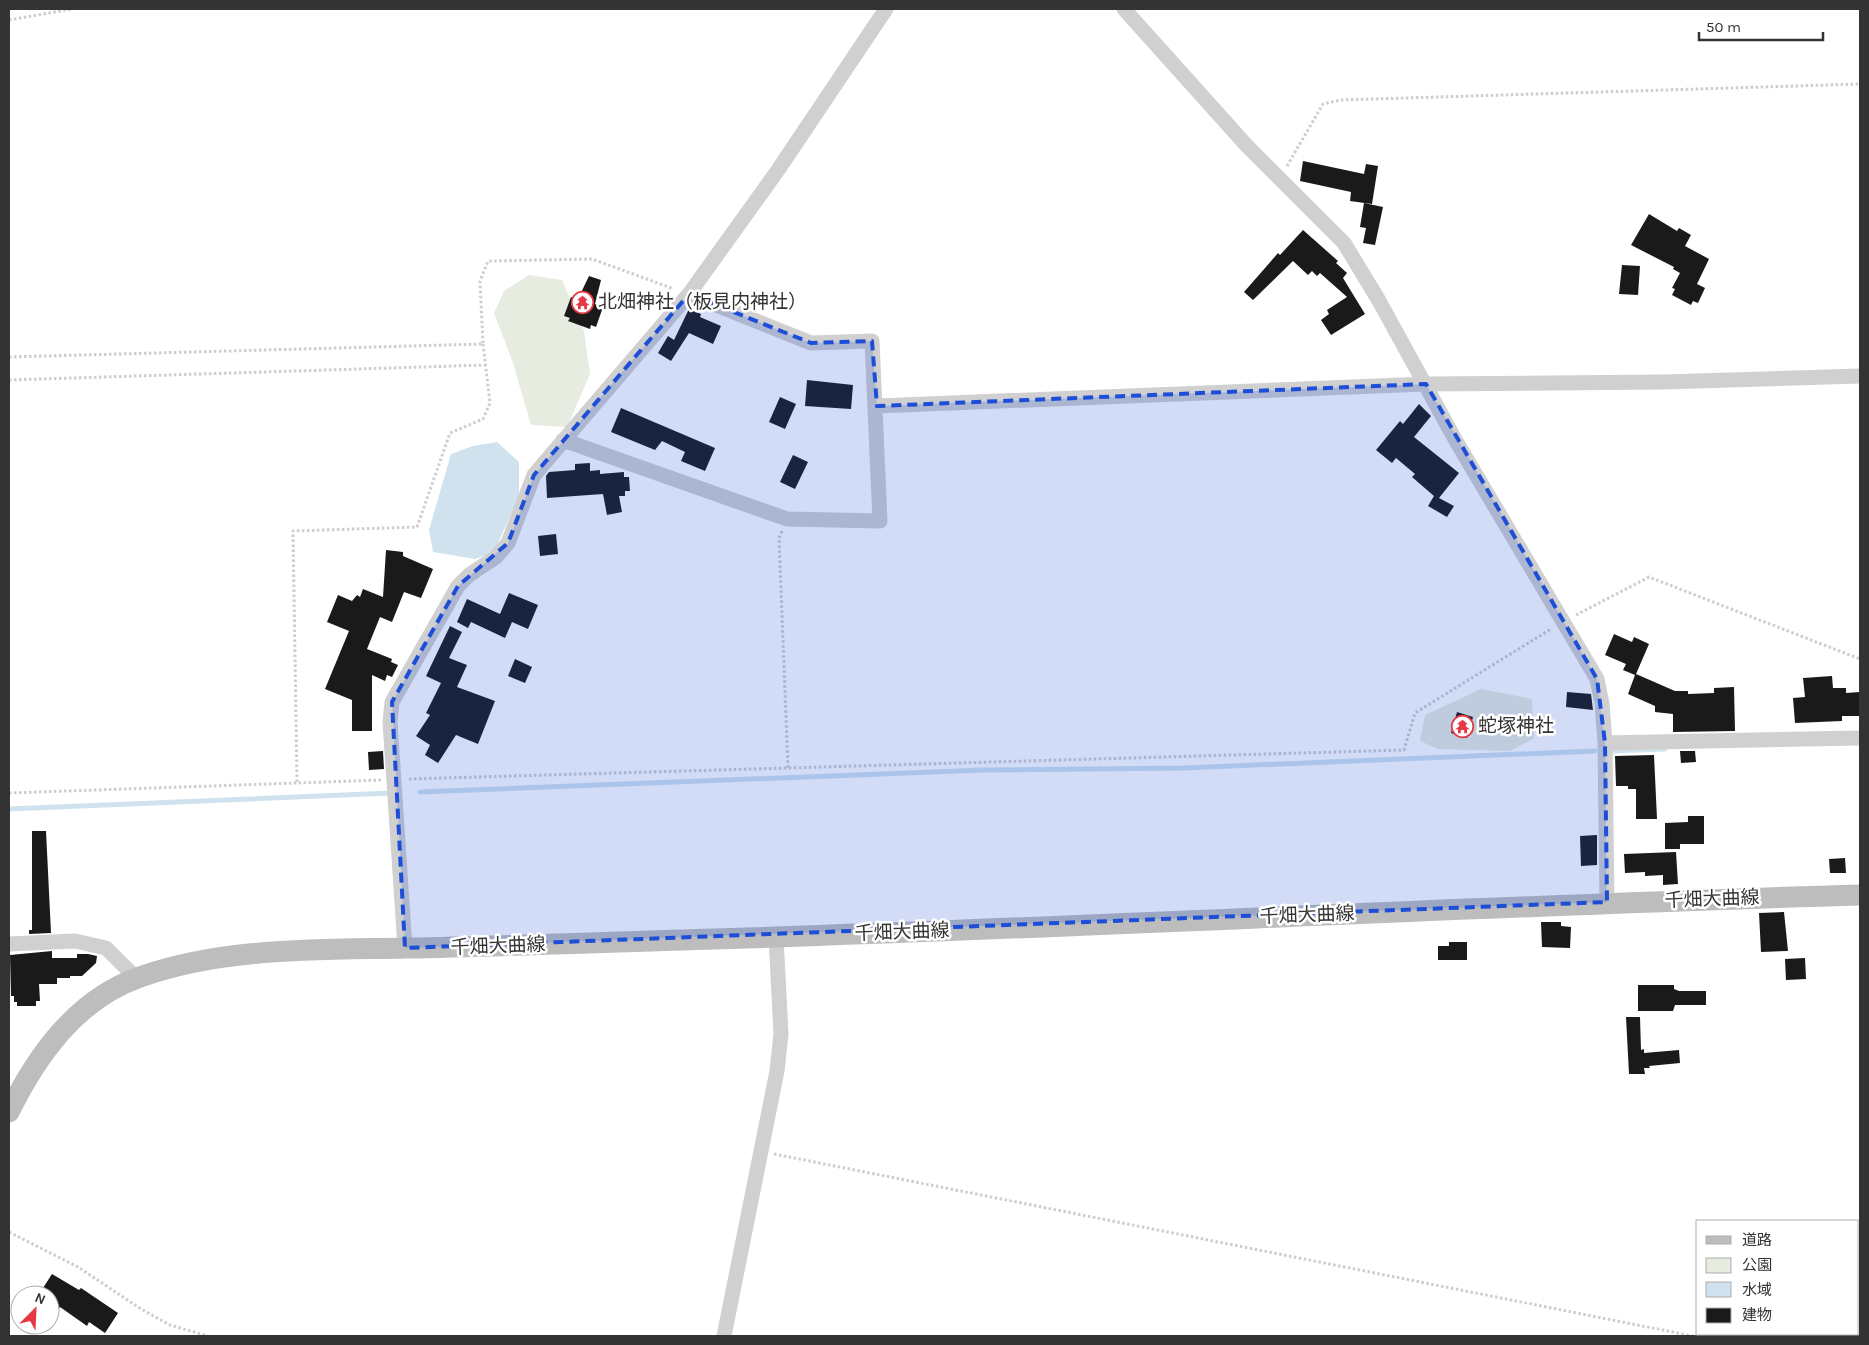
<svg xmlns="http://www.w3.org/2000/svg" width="1869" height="1345" viewBox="0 0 1869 1345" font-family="Karla,'Noto Sans JP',sans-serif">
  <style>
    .green { fill: #e6ecdf }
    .water { fill: #cfe2ee }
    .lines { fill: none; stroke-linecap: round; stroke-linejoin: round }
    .stream { stroke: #cfe2ee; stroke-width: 5 }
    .building { fill: #1a1a1a }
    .path { stroke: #cdcdcd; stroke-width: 3; stroke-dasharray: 2.5 2.5; stroke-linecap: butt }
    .street { stroke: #d0d0d0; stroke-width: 15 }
    .secondary { stroke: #bdbdbd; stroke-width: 21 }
    .marked { fill: #1d4ed8; fill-opacity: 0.2; stroke: #1d4ed8; stroke-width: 4; stroke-dasharray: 10 6; stroke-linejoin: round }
    .labels { text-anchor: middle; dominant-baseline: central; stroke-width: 5; stroke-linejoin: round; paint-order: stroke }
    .poi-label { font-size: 19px; fill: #333; stroke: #fff; text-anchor: start }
    .street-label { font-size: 19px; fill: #333; stroke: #fff }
  </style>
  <rect width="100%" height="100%" fill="#fff"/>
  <!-- green -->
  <path class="green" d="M529 275 562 280 584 331 590 374 567 427 531 425 513 363 494 313 504 291Z
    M1481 689 1532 699 1534 738 1510 751 1438 749 1420 741 1425 715Z"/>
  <!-- water -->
  <path class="water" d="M497 442 519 462V496L494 552 475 559 433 552 429 530 451 454 473 446Z"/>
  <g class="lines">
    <!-- stream -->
    <path class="stream" d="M1611 751 1665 749
      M420 792 983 770 1184 768 1595 751
      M9 809 391 793"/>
  </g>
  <!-- building -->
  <path class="building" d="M1303 161 1364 174 1366 164 1378 166 1372 204 1350 201 1351 192 1300 181Z
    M1364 203 1383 207 1375 245 1363 243 1366 228 1360 227Z
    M1649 214 1677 231 1679 228 1691 235 1685 246 1709 259 1697 284 1705 288 1698 303 1693 301 1691 305 1672 295 1675 289 1672 288 1680 273 1673 269 1674 267 1631 245Z
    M1303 230 1338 261 1336 263 1347 273 1343 278 1365 314 1331 335 1321 320 1329 314 1327 310 1347 297 1320 273 1317 276 1312 271 1308 275 1293 261 1253 300 1244 292 1278 253 1280 255Z
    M1622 265 1640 266 1638 295 1619 294Z
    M589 276 601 280 595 304 603 307 596 327 591 325 590 329 568 321 570 318 564 316 571 297 578 299Z
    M689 309 701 314 700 317 721 326 713 344 689 333 671 361 658 353 668 336 674 340Z
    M807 380 853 385 851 409 805 406Z
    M780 397 796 404 785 429 769 422Z
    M1419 404 1431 416 1414 437 1459 473 1439 498 1454 506 1447 517 1428 506 1434 496 1412 477 1415 474 1396 458 1392 463 1376 450 1400 421 1403 424Z
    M621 408 715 448 705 471 681 461 685 452 662 441 655 450 611 432Z
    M793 455 808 462 795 489 780 482Z
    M590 463V471L600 470V474L624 472V477H629L630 491H625V496H619L622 512 607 515 603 494 547 498 546 476 549 472 575 470V464Z
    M556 534 558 554 540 556 538 536Z
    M386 550 403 552V556L433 569 421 598 404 592 392 622 380 617 367 649 392 659 391 662 398 665 392 677 387 675 385 681 372 675V731H352V700L325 689 349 631 327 622 338 595 352 601 357 595 360 597 363 589 383 597Z
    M509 593 538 605 528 629 512 622 505 638 471 622 468 628 457 622 467 599 500 614Z
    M450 626 462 632 449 658 467 665 457 687 495 701 478 744 456 735 438 763 425 755 430 745 416 736 430 715 426 713 441 683 426 676Z
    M1614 634 1632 642 1634 637 1649 644 1636 674 1675 691H1688V694L1714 693V688L1734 687 1735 731 1673 732V714L1655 712V706L1628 694 1635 675 1623 670 1626 664 1605 655Z
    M515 659 532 667 525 683 508 676Z
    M1832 676 1833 688H1846V693L1860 692V716H1842V721L1795 723 1793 698 1805 697 1803 678Z
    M1567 692 1591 694 1593 710 1566 707Z
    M1457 712 1473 717 1467 738 1451 733Z
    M383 751 384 769 369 770 368 752Z
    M1680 751H1695L1696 762 1681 763Z
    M1654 755 1657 819H1636V789H1628V786H1616L1615 756Z
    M1688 816H1704V844H1680V849H1665V823L1688 822Z
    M32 831H46L51 933 29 934V930H32Z
    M1597 835V865L1581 866 1580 836Z
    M1676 852 1678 884 1663 885V875L1645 876V872L1625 873 1624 854Z
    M1845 858 1846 873H1830L1829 859Z
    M1784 912 1788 951 1761 952 1759 913Z
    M1541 922H1561V926L1571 927 1570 948 1542 947Z
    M1449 942H1467V960H1438V946H1449Z
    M52 951V958H77V954H88L97 956 96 963 82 976H70V978H57V984H39L40 1001H36V1006H17V1002H14V996H11L10 955Z
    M1805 958 1806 979 1786 980 1785 959Z
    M1638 985H1674V989L1679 991H1706V1005H1675L1673 1011H1638Z
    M1626 1017H1640L1641 1050 1644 1049V1053L1679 1050 1680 1063 1649 1066 1650 1068H1644L1645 1074H1629Z
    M52 1274 79 1290 81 1288 118 1313 105 1333 89 1322 87 1326 60 1307 50 1323V1295H44L47 1290 43 1288Z"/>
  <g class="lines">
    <!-- path -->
    <path class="path" d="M9 20 72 9
      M1287 166 1323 104 1341 100 1860 84
      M9 357 483 344 480 281 488 261 592 259 674 289
      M9 380 486 365
      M782 531 779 538 788 768
      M1576 615 1649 577 1860 659
      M409 779 1404 750 1415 713 1551 629
      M381 780 297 783 293 531 417 527 450 433 483 419 490 403 483 344
      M9 793 297 783
      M774 1154 1693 1336
      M9 1232 78 1267 141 1309 170 1325 208 1336
      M1835 1336H1860"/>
    <!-- street -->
    <path class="street" d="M1124 9 1247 146 1344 243 1378 299 1456 441 1597 679 1602 703 1605 743 1607 902
      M877 406 1426 384 1663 382 1860 376
      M563 440 787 519 880 521 872 341 811 343 689 294
      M1605 743 1860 738
      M9 944 75 941 106 948 136 978
      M405 948 390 722 392 702 458 586 469 575 496 557 508 543 534 475 689 294 778 170 886 9
      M724 1336 777 1071 781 1034 776 937"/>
    <!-- secondary -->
    <path class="secondary" d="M9 1112C37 1055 77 999 140 977 224 947 318 950 407 948 509 946 612 942 715 939 1097 927 1478 906 1860 895"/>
  </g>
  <!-- marked area -->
  <path class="marked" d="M689 294 811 343 872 341 877 406 1426 384 1597 679 1605 743 1607 902 405 948 392 702 458 586 508 543 534 475Z"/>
  <!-- icons -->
  <defs>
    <symbol id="temple-ring" viewBox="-11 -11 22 22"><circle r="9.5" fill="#fff" stroke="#e63946" stroke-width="1.5"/><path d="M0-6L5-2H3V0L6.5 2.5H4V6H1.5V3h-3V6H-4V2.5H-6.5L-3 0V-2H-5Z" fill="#e63946"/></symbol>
  </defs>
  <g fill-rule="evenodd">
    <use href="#temple-ring" x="570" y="290" width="25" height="25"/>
    <use href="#temple-ring" x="1450" y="714" width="25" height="25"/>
  </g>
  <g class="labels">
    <!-- poi labels -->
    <g class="poi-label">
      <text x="598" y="302">北畑神社（板見内神社）</text>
      <text x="1478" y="726">蛇塚神社</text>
    </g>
    <!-- street labels -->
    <g class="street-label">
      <text transform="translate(1712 899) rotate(-2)">千畑大曲線</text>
      <text transform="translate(1307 915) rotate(-2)">千畑大曲線</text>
      <text transform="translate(902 932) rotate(-2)">千畑大曲線</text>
      <text transform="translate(498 946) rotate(-2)">千畑大曲線</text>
    </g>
  </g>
  <!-- border -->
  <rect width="1869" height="1345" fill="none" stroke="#333333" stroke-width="20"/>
  <!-- legend -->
  <rect x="1696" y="1220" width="162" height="115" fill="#ffffff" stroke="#adadad"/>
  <rect x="1706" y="1236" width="25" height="8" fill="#bdbdbd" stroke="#adadad"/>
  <text x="1742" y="1245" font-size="15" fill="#333333">道路</text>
  <rect x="1706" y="1258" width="25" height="15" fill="#e6ecdf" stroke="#adadad"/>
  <text x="1742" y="1270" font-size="15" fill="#333333">公園</text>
  <rect x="1706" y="1282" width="25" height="15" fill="#cfe2ee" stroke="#adadad"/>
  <text x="1742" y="1295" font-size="15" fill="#333333">水域</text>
  <rect x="1706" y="1308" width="25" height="15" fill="#1a1a1a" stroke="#adadad"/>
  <text x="1742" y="1320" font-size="15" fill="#333333">建物</text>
  <!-- north arrow -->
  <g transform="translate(35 1310) rotate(24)"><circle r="24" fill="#ffffff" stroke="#adadad"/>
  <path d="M0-4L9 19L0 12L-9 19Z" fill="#e63946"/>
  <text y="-8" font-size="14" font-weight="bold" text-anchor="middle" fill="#333333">N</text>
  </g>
  <!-- scale -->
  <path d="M1699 32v8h124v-8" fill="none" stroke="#333333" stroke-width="2.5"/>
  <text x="1706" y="32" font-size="15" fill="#333333" stroke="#ffffff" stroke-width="4" paint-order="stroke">50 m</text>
</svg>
